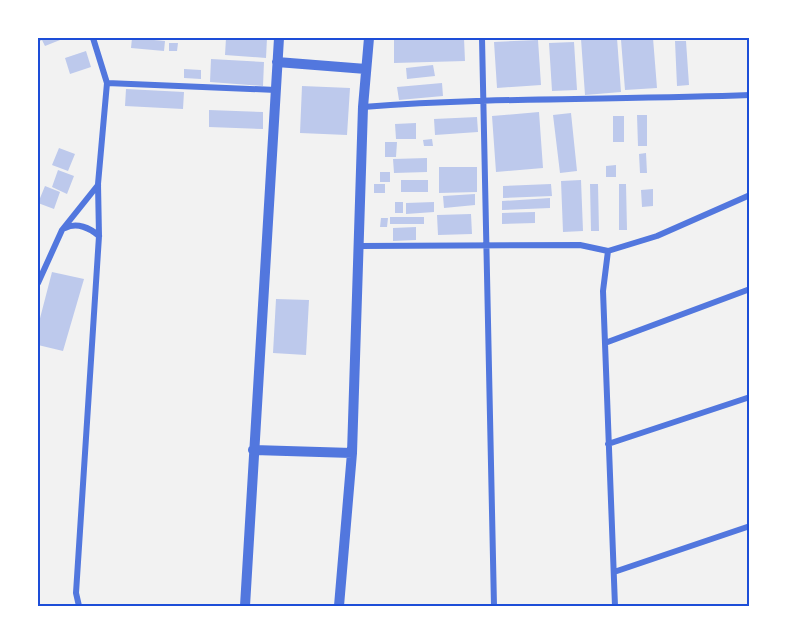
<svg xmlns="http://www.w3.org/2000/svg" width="787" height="644" viewBox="0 0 787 644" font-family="Georgia,serif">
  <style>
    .building { fill: #bdc9ec }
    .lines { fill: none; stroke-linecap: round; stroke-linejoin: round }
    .minor { stroke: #5277de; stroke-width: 6 }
    .tertiary { stroke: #5277de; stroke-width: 10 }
    .neatline { fill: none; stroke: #1d4ed8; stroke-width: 2 }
  </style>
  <rect width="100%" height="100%" fill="#f2f2f2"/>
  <!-- building -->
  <path class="building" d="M38 38H65L45 46 42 40 38 42Z
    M132 38 165 41 164 51 131 48Z
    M226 38H267L266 58 225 55Z
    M394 38H464L465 61 394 63Z
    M617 38 621 92 585 95 581 39Z
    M653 38 657 88 625 90 621 40Z
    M538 40 541 85 497 88 494 42Z
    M675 41H686L689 85 677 86Z
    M574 42 577 90 552 91 549 43Z
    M169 43H178L177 51H169Z
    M86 51 91 67 70 74 65 58Z
    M211 59 264 62 263 86 210 82Z
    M433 65 435 76 407 79 406 68Z
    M184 69 201 70V79L184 78Z
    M442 83 443 96 399 100 397 87Z
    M302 86 350 88 347 135 300 133Z
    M126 89 184 92 183 109 125 106Z
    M209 110 263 112V129L209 127Z
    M539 112 543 168 496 172 492 116Z
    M571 113 577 171 560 173 553 115Z
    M637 115H647V146H638Z
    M613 116H624V142H613Z
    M477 117 478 132 435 135 434 119Z
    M416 123V139H396L395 124Z
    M432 139 433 146H424L423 140Z
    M385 142H397L396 157H385Z
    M59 148 75 154 68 171 52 165Z
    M646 153 647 173H640L639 154Z
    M427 158V172L394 173 393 159Z
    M616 165V177H606V166Z
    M439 167H477V192L439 193Z
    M58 170 74 176 67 194 52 187Z
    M380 172H390V182H380Z
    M401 180H428V192H401Z
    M581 180 583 231 563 232 561 181Z
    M374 184H385V193H374Z
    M551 184 552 196 503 198V186Z
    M590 184H598L599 231H591Z
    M619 184H626L627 230H619Z
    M45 186 60 192 54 209 38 203Z
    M653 189V206L642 207 641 190Z
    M475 194V205L444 208 443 196Z
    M550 198V208L502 210V201Z
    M395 202H403V213H395Z
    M434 202V212L406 214V203Z
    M535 212V223L502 224V213Z
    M471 214 472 234 438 235 437 215Z
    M390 217H424V224H390Z
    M381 218H388L387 227H380Z
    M416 227V240L393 241V228Z
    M52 272 84 279 63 351 38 345V326Z
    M276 299 309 300 306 355 273 353Z"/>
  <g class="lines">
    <!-- minor -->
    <path class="minor" d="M482 38 494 606
      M107 83 276 90
      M363 107C492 97 621 100 750 95
      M65 228C77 222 90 228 99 236
      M360 246 580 245 608 251 657 236 750 195
      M608 251 603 291 615 606
      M38 283 62 230 98 185
      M605 343 750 289
      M608 444 750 397
      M614 572 750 526
      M79 606 76 593 99 236 98 184 107 83 93 38"/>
    <!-- tertiary -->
    <path class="tertiary" d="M277 62 366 69
      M253 450 352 453
      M245 606 279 38
      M339 606 352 453 363 107 369 38"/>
  </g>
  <!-- border -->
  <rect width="787" height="644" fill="none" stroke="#ffffff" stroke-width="78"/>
  <rect x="39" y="39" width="709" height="566" class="neatline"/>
</svg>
